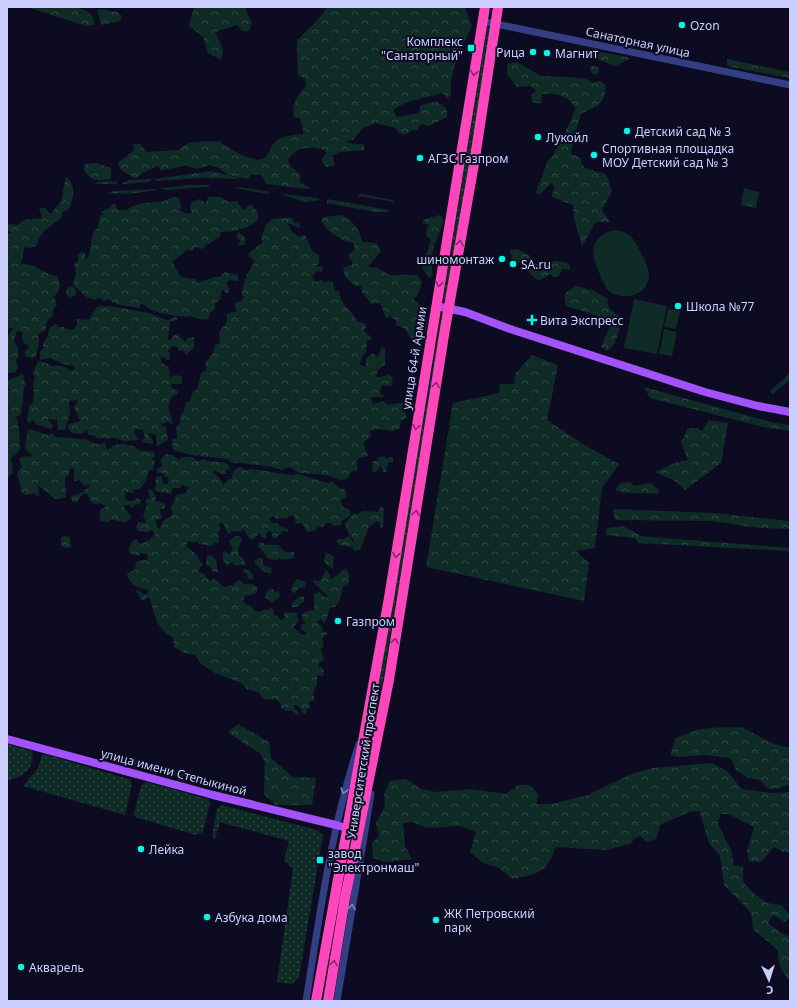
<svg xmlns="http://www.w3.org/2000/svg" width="797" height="1008" viewBox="0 0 797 1008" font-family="'Noto Sans',sans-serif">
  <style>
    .grass { fill: url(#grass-dots) }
    .forest { fill: url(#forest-crowns) }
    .park { fill: url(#park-tufts) }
    .garden { fill: #0e2b25 }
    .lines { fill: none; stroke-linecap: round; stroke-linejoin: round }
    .minor { stroke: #343e83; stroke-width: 7 }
    .major { stroke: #a252ff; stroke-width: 8 }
    .highway { stroke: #ff46bd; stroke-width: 10 }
    .oneway { stroke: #86286f }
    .oneway2 { stroke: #8086c1 }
    .poi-dot { fill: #00f6e6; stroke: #0c0b21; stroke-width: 1.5 }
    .labels { text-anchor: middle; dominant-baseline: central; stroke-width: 4; stroke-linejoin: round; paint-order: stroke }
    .poi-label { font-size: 12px; fill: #cbceff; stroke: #0c0b21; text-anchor: start }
    .street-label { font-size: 12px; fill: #cbceff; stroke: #0c0b21 }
  </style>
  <defs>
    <pattern id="grass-dots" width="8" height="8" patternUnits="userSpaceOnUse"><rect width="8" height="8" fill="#0e2b25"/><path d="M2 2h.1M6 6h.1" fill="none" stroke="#304946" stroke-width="1.8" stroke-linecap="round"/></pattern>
    <pattern id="forest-crowns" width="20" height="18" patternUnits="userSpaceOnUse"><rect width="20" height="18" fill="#0e2b25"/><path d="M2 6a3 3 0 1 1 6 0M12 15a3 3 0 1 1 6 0" fill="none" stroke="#304946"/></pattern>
    <pattern id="park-tufts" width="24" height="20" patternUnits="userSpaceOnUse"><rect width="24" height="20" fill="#0e2b25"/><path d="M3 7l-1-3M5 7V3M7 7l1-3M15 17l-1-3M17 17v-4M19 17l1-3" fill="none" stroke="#304946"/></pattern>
  </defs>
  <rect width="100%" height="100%" fill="#0c0b21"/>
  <!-- grass -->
  <path class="grass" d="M489 27 491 29 446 299H443L487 28Z
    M442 311 444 313 378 709 375 715 374 708Z
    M7 744 32 751C36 767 24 776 10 780H7Z
    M45 754 131 780 132 784 125 815 23 786 38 768 42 755Z
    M146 782 208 799 210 803 203 832 196 835 135 817 134 813 141 785Z
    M222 805 317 830 323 835 299 977 292 984 277 982 293 869 284 860 289 841 220 822 215 839 212 836 217 809Z"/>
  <!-- forest -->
  <path class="forest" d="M27 7C44 7 97 0 94 25L86 26Z
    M194 7H246V11L252 23 249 31H242L237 25 215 32 223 49 221 60 208 53 203 37 189 26Z
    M328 7H465L472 26C462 48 449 69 451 95L448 98 441 93C424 99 408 99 393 110L397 117 419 113 420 106 428 103 438 102 447 109V117L429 126 421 124 417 130 410 131 405 135 398 132 395 128 376 123 363 128 353 140 345 141 352 144H364V150L339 152 332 156 335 165 327 167 323 163 322 158 327 153C323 149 321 149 315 148 302 147 296 149 288 160L290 166 300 174V183L311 188 306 189 267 184 261 175 251 174 248 179 228 175 219 168 209 165C200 169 194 170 186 165L161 171 158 166 142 173 136 179 120 169 118 163 134 150 133 144H140L146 152 179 150C189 138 205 143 219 141 226 147 256 165 264 158 269 155 270 147 274 143 281 135 296 135 304 134L300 118 294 117C291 104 298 94 306 86L305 79 298 75 297 40 314 24Z
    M100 9 117 12 122 16 120 21 101 25 97 10Z
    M595 51 627 57 630 59 615 66 597 59 592 54Z
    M727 59 790 72V78L731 67 727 66Z
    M517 62 541 76 583 78 593 82 601 81 606 86C605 105 597 106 581 114L573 141 571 154 581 158V163L585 168 606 174 612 191 602 210 610 222H596L582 246 574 218 573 205 552 197 554 186 551 183 540 195 536 192 548 160 553 156 571 120 575 108C568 95 557 93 542 94L541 104 532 102 531 96 536 90 530 86 517 87 507 74V64Z
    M593 66 598 67 599 72 596 75 592 73 589 67Z
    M96 163 111 168V179C98 181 91 182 84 170L85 164Z
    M212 171 242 179 201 178 156 181 155 179Z
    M66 177C77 185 73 197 70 208L63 212 62 217C50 227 42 229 36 246L29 248 25 246 21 264C37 264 43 274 57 276 62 286 60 289 54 297L57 305 53 310V315L46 323V330L38 334 39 343 36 357H27L24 352 30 347 23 342 22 332 17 331 14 340 18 348V358L16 361 18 368 15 372 8 373 7 337 13 328 7 329V234L12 232 7 231V224L18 225 24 220 41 218 42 216 39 208H45L51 214 61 201Z
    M152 179 150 182 121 184 128 180Z
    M108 181 117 182V184H95L97 182Z
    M190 185H210L207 187 165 190 162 188Z
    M240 187 266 191 269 192 268 194 234 188Z
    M155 189 158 190 127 194 108 193 113 191Z
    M283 194 318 198 320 200 307 202 284 196Z
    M362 194 393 200 395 202 358 196V195Z
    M173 197 179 198 181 208 179 210 187 214 192 213 190 210 191 203 199 199 206 203 208 197H221L229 202 237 201 242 209 245 210 248 205H252L258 213V219C252 228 231 233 221 232L220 236 209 244H206L203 249 195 247 192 251 187 250 172 262 181 277 195 279 197 283 214 277H220L225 272 238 275V281L229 280 226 282 230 292 226 293 224 290H222L220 299 215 304V309L210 313 208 319 202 320 191 316 183 317 160 313 150 309 143 304 140 305V308C130 306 115 306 108 299L104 301 100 298C89 304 81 291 73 285L76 272 74 265 78 261V255L81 252 85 253 86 260 89 255C92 246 89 234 98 228L100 216 103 214 101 212 111 207 112 204H115L118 210H127C132 203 153 202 161 202 164 202 169 198 173 197Z
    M327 199 389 210V212H375L327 203Z
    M342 215C354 222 359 228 362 242L376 243 381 251 368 267 378 268 389 275H418L422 283 419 292 414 300 420 305 419 309 426 314 427 324 422 341 413 342 404 328 395 325 397 321 390 316 386 318 380 303 371 304 362 292 361 286H355L345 277 343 268 353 264 348 255 355 249 353 243 342 240 327 229 321 220 324 217Z
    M439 215 442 217C444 226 439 232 436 241 431 251 431 264 433 275L430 278 422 268 431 240 426 235V231L429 225 423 223V220Z
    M279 218H291L295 223H298L300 226 299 228 291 224H288L292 232 299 237 305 235 312 251 319 255V263L316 267 323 266 322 273 317 271 312 278 316 282 322 280 323 282 329 281 333 283 335 291H339C341 307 352 310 358 322L365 323 366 326 364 331 371 337V340L367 341 366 353 363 354 360 365 366 367V359L372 353 378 357 382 347 385 349V365L379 369 376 376 378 377 389 375 393 378 391 386 382 385 380 394 385 396 383 397H371L373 404 383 401 389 405 404 402 407 405 404 409 407 417 401 421 400 428 393 431 376 429 370 431 371 437 365 441 364 445 368 456 359 458 356 462 358 467 357 471 351 472 347 479 340 480 327 475 299 473 290 467 282 470 268 466 230 462 228 459 200 456 199 454 197 456 173 450 172 439 177 438 176 428 180 424V416L183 413 186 402 190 401 193 391 197 390 201 373 207 370 205 363 213 353 215 345 220 343 219 333 227 322V314L237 311 234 304 241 301 244 297 242 296C242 284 248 270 255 262L248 254 263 242 261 237 266 225 272 219Z
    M239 232 246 239 244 245H237L240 241 236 235Z
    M517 249 529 255 535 264 556 261 568 263 571 270 562 269 558 277H554L550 274 539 281C526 273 527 265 512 259L510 250Z
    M576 286 592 290 607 298 609 308 619 316C621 328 617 344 608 351L601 347 610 326V320L566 306 564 294Z
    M66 292a5 5 0 1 1 10 0a5 5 0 1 1-10 0Z
    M100 306H109L149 313 167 320 177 317V320L170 322 168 339 171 340 174 335H178L185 342 188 338 194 337V347L186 355 183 350 179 351 177 347 173 346 168 351 170 354V360H167L164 357 160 358 162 363 169 367 170 378 174 375 182 376V384H171V387L178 392 177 395 172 396 168 406 173 425 166 421V423H161L162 426 166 427 168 440 157 446 156 435 148 433 153 441V444L142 442 145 437 143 430 136 429 134 432 139 440 124 441 115 438H97L96 436 89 435 86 430 82 434 72 433 68 427 69 424 80 421 74 407 77 403V400L69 401 70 413 65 430H58L57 420 47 419 53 425 51 429 37 425 33 420 30 423 27 422 29 407 33 402 34 394 33 385 35 378 33 374 38 361 49 364 50 366C56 365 66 365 70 371L75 369 74 366 63 364 50 358 41 360 40 357V351L43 349V343L47 338 50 327 56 324 58 327H63L69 330 74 329 77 325V319L88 320 97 307Z
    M532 355 558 365 547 420 586 446 619 464 602 488 595 548 576 551 589 563 584 601 426 567 453 403 499 393 500 384H514L515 374Z
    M23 374 24 381 26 383 24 387 21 414 14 419H17C18 420 21 447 20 449 19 451 13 457 11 458L13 473 7 478V390H9L7 381Z
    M644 387 775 423 790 425V431L763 427 650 398Z
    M709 420 728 423 721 463 685 490 675 481 655 472 674 463 688 460 681 442 688 428H697L702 431Z
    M29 429 49 435 52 433 56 437 85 439 96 444 105 443 107 450 115 445 122 444 134 446 138 450 154 452 155 457 151 458 155 460 153 469 148 472 146 481 140 489 134 490 133 493 126 492 125 497 128 501H134L137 498 141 500 140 505 136 504 132 508 129 505 123 506 131 516V519L125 523 111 519 109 522 100 521V510L105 507V505L98 503 96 505 90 501 88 494H83L76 503 73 502 70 497 82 492 90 486 88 484 85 486 79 480 74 481V468L70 469 68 476 65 478V488L67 491 65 498 55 499 38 485 39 497 33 493 27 495 22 493 17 472 22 467 19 459 21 457 33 456C19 446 28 444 27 431Z
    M165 454 173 455 179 460 182 457H191L199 461 204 459C213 465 223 458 230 467L229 470H224L227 474H222L215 471 213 472 222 481 223 485 229 479H232C231 473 235 468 240 467L245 470 252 469 291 475 298 474 328 483 333 482 338 487 346 490 347 497 342 499 341 502 343 507 350 510V516L342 521 341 525 333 526 331 523H326L323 527H318L315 531 307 532 302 523 296 524 294 516 291 515 288 518 276 519 274 516 269 518 272 523H278L280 527 288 529V532L283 531 276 538H273L271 531H268L266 534 267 538 265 539 261 536 260 532 254 539H250L243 529 241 532 233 531 228 534 223 523 218 524 221 529 217 534 219 537 218 543H214L212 546 199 544 197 541 194 543 190 541 187 542V547L195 553 203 565 199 568V572L203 573 210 581 214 578 224 587 233 585 238 580 241 581 244 584H252L257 587V591L255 594 244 596 243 602 252 607 253 610 258 612 272 608 274 611V615L278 616 280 620 285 618 284 612 297 613 299 621 293 627 302 635 308 634 301 629 302 624 306 623 303 621 302 614 311 610 314 611V594L319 592 326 598 329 597 314 583 313 580 320 581 326 570 330 575V579H332L346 568 349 575 348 584 343 586 340 600 335 607 330 608 325 624 321 619 317 622 322 626 323 632H327V634L322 638 324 646 321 649 324 660 319 663V667H321L324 670 323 676 317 675V685C313 690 313 695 315 701H309L310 708 307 709 306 714H303L301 709 296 705 293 706 299 713 298 715 292 711H286L281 708V704L277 700 264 699 258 692 247 689 241 683 215 673 201 664 195 655 184 653 174 647 173 637C157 631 154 613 150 598L147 597 145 600H142L136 591H140L143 594H147L149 590C137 586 130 588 127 573L135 570 136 562 140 560H148L147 554 141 553 139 556 129 553V548L132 541 137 539 140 544 150 540 155 534 152 530 148 532 138 531 136 528 138 522 147 523 143 516 147 505 145 500 150 498 148 489 152 490 156 498 155 500 165 504V508L162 509 159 508 162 518 156 520V526L160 529 162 522 173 514 170 506 173 504 177 494 186 493 189 487 182 485 180 488H173L171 494 155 491 156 477 161 476 164 484H168V477L164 476 163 473H157V469L162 466 161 459Z
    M383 456 387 459 389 457H393V462L388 463 386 472 384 473 381 467 379 466 378 471 372 472 373 461H377L379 457Z
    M629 482 635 486 650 483 660 490 658 494C644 491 628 496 615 490L620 483Z
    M382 506 384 510 383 527 380 528V524L378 521 369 527 360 550 354 551 352 547 340 545 336 541 338 539H344L349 536 353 542 355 541 348 533 345 523 354 513 358 514 363 511 378 512 379 508Z
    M613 509 714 513 790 521V529L759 528 712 521 615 520Z
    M623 526 641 536 790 548V551L638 543 635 538 606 535 607 528Z
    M64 535 70 538 71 547 65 548 61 545V538Z
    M235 536H240L242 539 238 549 239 556 242 557 246 565H234L233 562 229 564 228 567 223 560V552L225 551 229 554 233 550 229 541Z
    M261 542 266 545H278L285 552H294V558L282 560 279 558 277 560 268 559 262 550 258 547 259 543Z
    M326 553H329L334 557 333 569 325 564 324 559Z
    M207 555H211L216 560 218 572H213L210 567 206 566Z
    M258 558H263V565L272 568 271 574 266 572 265 573 254 562Z
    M243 569 249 570 253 575V580L248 579 247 573H244Z
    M297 579 305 582 306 587 299 588 295 593 292 592V587Z
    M270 588 274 590V593L278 591 280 594 279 598 272 602 265 597 266 593Z
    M300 596 304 597V602L301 603 298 607H291L292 603Z
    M238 724 269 742 271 758 293 777 316 778 312 805H275L264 794 265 762 259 752 246 745 228 732Z
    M741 727C758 734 771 747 790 747V784L780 788 768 789 760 780 748 778 736 770 730 758 704 755 678 757 670 755 675 739C698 726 715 728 741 727Z
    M127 756 232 789 235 793 114 759Z
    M711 763 727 771 742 789 771 793 790 792V852H783L774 847 761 862 749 861 747 850 754 827 729 814H720L718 824 731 850 734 865 743 867V882L752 892 767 903 781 905 790 915V918L785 922 773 915 768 923 781 933 790 937V981C780 971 778 963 778 950L753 929 751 913 724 885 720 856 709 843 699 811 689 812 660 825 656 839 646 842 641 836 634 839 630 844 605 850 556 847C545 874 540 873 513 879L497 867 483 863 470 852 476 832 460 826 426 828 413 822 403 823 405 846 412 859 385 862 373 858 372 843 379 836 376 823 385 806 384 794 390 781 406 779 421 789 435 792 470 789 506 794 518 785H530L539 795 536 804H552L588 795 631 774 653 768Z"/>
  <!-- park -->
  <path class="park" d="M744 188 759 192 756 208 741 205Z"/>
  <!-- garden -->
  <path class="garden" d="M610 231C630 228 636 242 643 257 646 263 649 269 649 275 648 296 624 302 609 291 605 287 603 281 600 275 592 257 587 240 610 231Z
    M634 299 667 306 657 354 624 348Z
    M668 309 680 311 676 329 664 327Z
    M664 329 677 332 672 356 659 354Z
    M790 373V380L773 394 770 391Z"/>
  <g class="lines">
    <!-- minor -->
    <path class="minor" d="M482 21 790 85
      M306 1001C320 914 331 828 359 744
      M337 1001 371 794"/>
    <!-- major -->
    <path class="major" d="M436 306 465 312 510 329 705 392 758 406 790 412
      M7 739 213 795 336 825 347 828 361 820"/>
    <!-- highway -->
    <path class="highway" d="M316 1001 389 598 485 7
      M328 1001 345 898 389 680 445 329 474 164 498 7"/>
  </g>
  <!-- one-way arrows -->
  <defs><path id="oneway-chevron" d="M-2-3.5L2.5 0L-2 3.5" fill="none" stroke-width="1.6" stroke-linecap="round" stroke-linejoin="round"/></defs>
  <g class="oneway">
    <use href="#oneway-chevron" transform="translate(474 73) rotate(99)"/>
    <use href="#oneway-chevron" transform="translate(460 243) rotate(-80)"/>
    <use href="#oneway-chevron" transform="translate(439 284) rotate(99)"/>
    <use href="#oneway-chevron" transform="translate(436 385) rotate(-81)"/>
    <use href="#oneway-chevron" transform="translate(416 427) rotate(99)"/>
    <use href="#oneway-chevron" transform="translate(416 513) rotate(-81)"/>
    <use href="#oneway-chevron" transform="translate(396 555) rotate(99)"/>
    <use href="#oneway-chevron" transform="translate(395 641) rotate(-81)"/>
    <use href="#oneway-chevron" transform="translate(334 963) rotate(-81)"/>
  </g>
  <g class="oneway2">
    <use href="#oneway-chevron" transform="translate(344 791) rotate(105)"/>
    <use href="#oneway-chevron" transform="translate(352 907) rotate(-81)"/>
  </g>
  <!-- markers -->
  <g class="poi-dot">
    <circle cx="682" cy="25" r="4"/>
    <rect x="467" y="44" width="8" height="8" rx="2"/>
    <circle cx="533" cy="52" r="4"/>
    <circle cx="547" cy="53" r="4"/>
    <circle cx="627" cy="131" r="4"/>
    <circle cx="538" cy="137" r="4"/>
    <circle cx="594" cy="155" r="4"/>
    <circle cx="420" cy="158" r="4"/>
    <circle cx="502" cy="259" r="4"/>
    <circle cx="513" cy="264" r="4"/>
    <circle cx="678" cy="306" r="4"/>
    <path d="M530 314h4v4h4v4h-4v4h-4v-4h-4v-4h4z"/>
    <circle cx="338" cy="621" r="4"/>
    <circle cx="141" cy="849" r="4"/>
    <rect x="316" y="856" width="8" height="8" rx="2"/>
    <circle cx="207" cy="917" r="4"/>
    <circle cx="436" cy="920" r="4"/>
    <circle cx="21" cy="967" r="4"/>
  </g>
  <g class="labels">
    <!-- poi labels -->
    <g class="poi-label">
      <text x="690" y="25">Ozon</text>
      <text x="463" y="41" text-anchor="end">Комплекс<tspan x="463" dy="14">"Санаторный"</tspan></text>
      <text x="525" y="52" text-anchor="end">Рица</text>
      <text x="555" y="53">Магнит</text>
      <text x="635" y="131">Детский сад № 3</text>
      <text x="546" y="137">Лукойл</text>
      <text x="602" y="148">Спортивная площадка<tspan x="602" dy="14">МОУ Детский сад № 3</tspan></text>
      <text x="428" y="158">АГЗС Газпром</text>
      <text x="494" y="259" text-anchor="end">шиномонтаж</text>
      <text x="521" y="264">SA.ru</text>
      <text x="686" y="306">Школа №77</text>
      <text x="540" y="320">Вита Экспресс</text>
      <text x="346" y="621">Газпром</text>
      <text x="149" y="849">Лейка</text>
      <text x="328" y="853">завод<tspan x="328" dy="14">"Электронмаш"</tspan></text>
      <text x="444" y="913">ЖК Петровский<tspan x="444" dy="14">парк</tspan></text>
      <text x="215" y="917">Азбука дома</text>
      <text x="29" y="967">Акварель</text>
    </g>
    <!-- street labels -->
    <g class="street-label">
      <text transform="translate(638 42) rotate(12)">Санаторная улица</text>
      <text transform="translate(414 358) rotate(-81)">улица 64-й Армии</text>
      <text transform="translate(363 761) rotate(-81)">Университетский проспект</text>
      <text transform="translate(174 772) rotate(15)">улица имени Степыкиной</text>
    </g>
  </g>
  <!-- border -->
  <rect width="797" height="1008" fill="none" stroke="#cbceff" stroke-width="16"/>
  <!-- north arrow -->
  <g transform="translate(769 980) rotate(176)" stroke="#0c0b21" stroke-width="3" paint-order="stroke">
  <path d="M0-3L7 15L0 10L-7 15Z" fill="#cbceff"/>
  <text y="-6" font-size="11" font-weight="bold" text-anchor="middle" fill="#cbceff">С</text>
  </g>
</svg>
